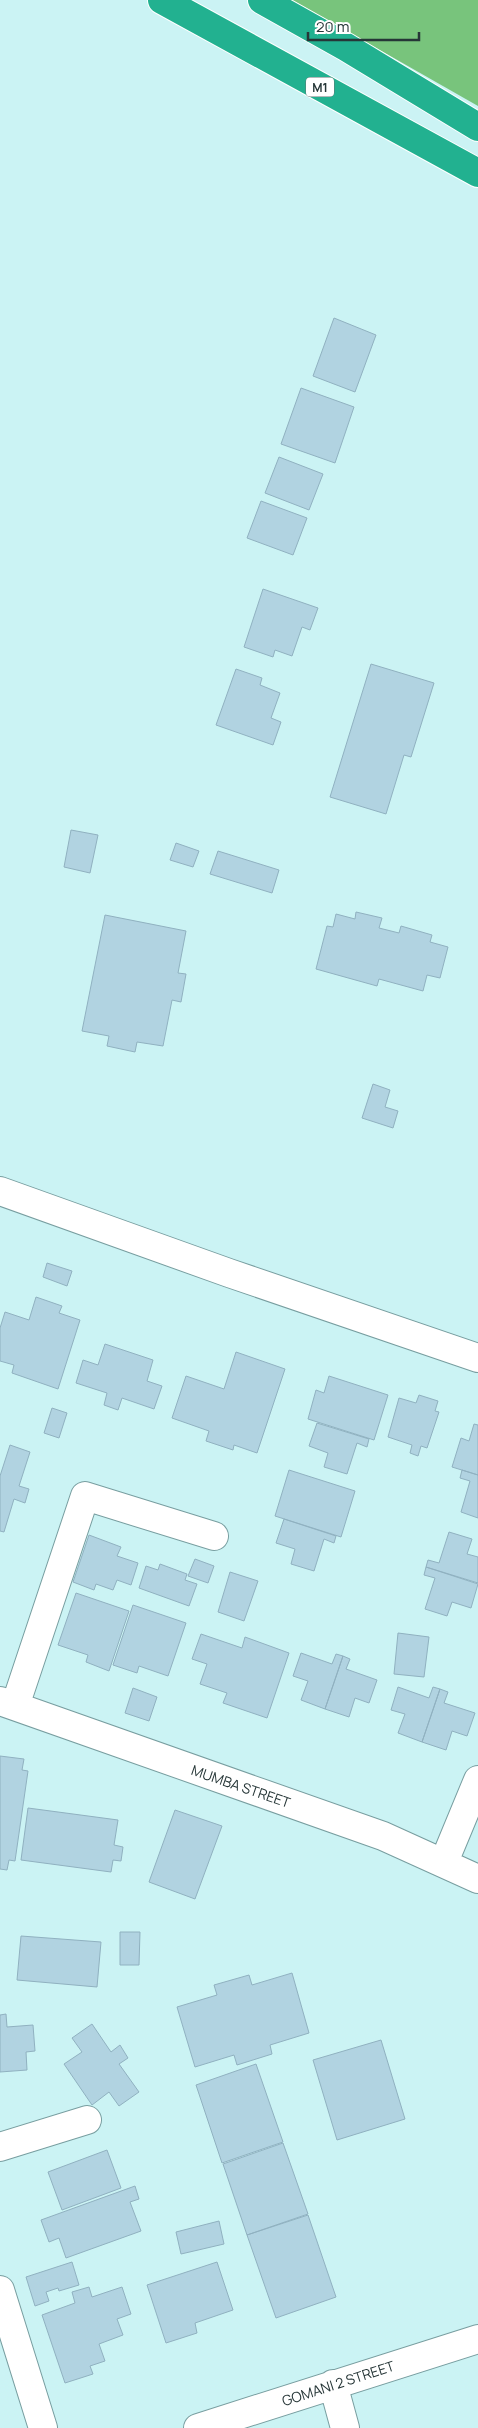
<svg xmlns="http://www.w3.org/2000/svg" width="478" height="2428" viewBox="0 0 478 2428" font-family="Manrope,sans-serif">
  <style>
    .forest { fill: #78c47c }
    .building { fill: #b1d3e1; stroke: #90b1c0 }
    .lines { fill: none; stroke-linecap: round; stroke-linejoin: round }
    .minor-casing { stroke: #789ea0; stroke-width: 30 }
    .highway-casing { stroke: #fff; stroke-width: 30 }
    .minor { stroke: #fff; stroke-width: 28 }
    .highway { stroke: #22b190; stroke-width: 28 }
    .labels { text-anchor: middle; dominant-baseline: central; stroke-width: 4; stroke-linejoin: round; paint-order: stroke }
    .shield { fill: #fff; stroke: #677273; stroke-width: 1 }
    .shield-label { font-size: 12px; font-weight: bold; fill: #263637 }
    .street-label { font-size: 14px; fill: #263637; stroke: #fff }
  </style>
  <rect width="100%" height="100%" fill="#cbf3f4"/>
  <!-- forest -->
  <path class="forest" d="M292 0H478V106Z"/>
  <!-- building -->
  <path class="building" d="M334 318 376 335 355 392 313 376Z
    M301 388 354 407 335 463 281 444Z
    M279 457 323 474 309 510 265 493Z
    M261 501 307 518 293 555 247 538Z
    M263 589 318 608 310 630 302 627 292 656 275 650 273 657 244 647Z
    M371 664 434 683 411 757 404 755 386 814 330 797Z
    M236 669 262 678 260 685 280 693 271 718 281 722 273 745 216 725Z
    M71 830 98 835 90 873 64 867Z
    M176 843 199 851 193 867 170 860Z
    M218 851 279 870 272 893 210 874Z
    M356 912 382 918 379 928 399 933 401 926 432 935 430 942 448 947 440 978 427 975 423 991 379 979 377 986 316 969 327 926 333 927 336 914 355 919Z
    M105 915 186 931 178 973 186 974 181 1002 172 1000 163 1046 137 1042 135 1052 107 1046 109 1036 82 1031Z
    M373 1084 390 1090 385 1107 398 1111 393 1128 362 1118Z
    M47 1263 72 1271 67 1286 43 1277Z
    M36 1297 62 1306 59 1313 80 1320 58 1389 12 1373 14 1365 0 1361V1328L5 1312 29 1320Z
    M105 1344 153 1360 147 1381 162 1386 154 1409 122 1398 118 1410 104 1405 107 1393 76 1383 83 1360 98 1365Z
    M236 1352 285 1369 257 1453 234 1445 233 1450 206 1441 209 1431 172 1418 186 1376 224 1389Z
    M329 1376 388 1395 374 1440 308 1419 316 1390 324 1393Z
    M419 1395 438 1401 435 1411 439 1412 427 1448 421 1446 418 1456 410 1453 412 1445 388 1437 399 1398 416 1403Z
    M52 1408 67 1413 59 1438 44 1433Z
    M317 1423 369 1439 367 1447 357 1443 347 1474 324 1467 328 1453 309 1446Z
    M474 1424 478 1425V1475L452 1467 461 1438 469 1441Z
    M10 1445 30 1452 19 1486 29 1489 25 1503 14 1499 4 1532 0 1531V1476Z
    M289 1470 355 1491 341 1537 275 1516Z
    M462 1470 478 1475V1518L461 1512 470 1481 460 1478Z
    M284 1519 336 1536 334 1543 324 1539 314 1571 291 1564 295 1549 276 1543Z
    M449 1532 472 1539 467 1554 478 1557V1583L426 1567 428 1560 439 1563Z
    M89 1535 121 1547 117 1556 138 1563 131 1585 117 1580 113 1590 96 1584 94 1590 73 1582Z
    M195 1559 214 1566 208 1583 188 1576Z
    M160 1564 187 1574 185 1580 197 1584 189 1606 139 1588 146 1566 158 1570Z
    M426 1567 478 1584 471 1608 452 1602 447 1616 425 1609 435 1578 424 1575Z
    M230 1572 258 1581 244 1621 218 1612Z
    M76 1593 129 1611 109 1671 86 1662 88 1655 58 1645Z
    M133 1605 186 1623 168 1676 139 1666 137 1673 113 1665Z
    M398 1633 429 1637 424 1677 394 1674Z
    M201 1634 242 1648 245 1637 289 1653 267 1718 223 1703 227 1693 200 1684 207 1664 192 1659Z
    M301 1653 332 1664 336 1654 343 1656 325 1709 301 1700 308 1681 293 1676Z
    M343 1656 350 1659 346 1669 377 1680 369 1703 355 1698 349 1717 325 1709Z
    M398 1687 429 1698 433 1687 440 1689 422 1742 398 1733 405 1714 391 1710Z
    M133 1688 157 1697 149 1721 125 1713Z
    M440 1689 448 1692 444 1703 475 1713 467 1736 452 1731 446 1750 422 1742Z
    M0 1756 24 1759 22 1770 28 1771 15 1861 9 1860 7 1870 0 1869Z
    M28 1808 118 1820 114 1845 123 1847 121 1861 113 1860 111 1872 21 1860Z
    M175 1810 222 1826 195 1899 149 1882Z
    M120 1932H140L139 1965H120Z
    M21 1936 101 1942 97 1987 17 1980Z
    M292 1973 309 2033 270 2045 272 2054 237 2065 234 2055 195 2067 177 2007 217 1995 214 1985 249 1975 252 1985Z
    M6 2014 7 2027 33 2025 35 2051 26 2052 27 2070 0 2072V2015Z
    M92 2024 111 2052 120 2045 128 2058 119 2064 139 2092 119 2106 109 2092 92 2105 64 2064 82 2052 72 2038Z
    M381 2040 405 2119 337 2140 313 2060Z
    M256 2064 283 2142 222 2163 196 2085Z
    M283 2143 308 2214 247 2235 223 2164Z
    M107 2150 121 2188 62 2210 48 2172Z
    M135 2186 139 2199 130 2202 141 2231 66 2258 59 2238 49 2242 41 2220Z
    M308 2215 336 2297 276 2318 247 2235Z
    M219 2221 224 2244 181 2254 176 2232Z
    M72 2262 79 2285 59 2291 58 2288 46 2292 49 2301 35 2306 26 2277Z
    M217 2262 233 2310 195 2323 197 2333 166 2343 147 2285Z
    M89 2287 92 2297 122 2287 131 2314 117 2319 123 2335 99 2344 105 2361 90 2366 93 2374 65 2383 42 2315 75 2303 72 2292Z"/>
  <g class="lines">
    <defs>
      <path id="minor" d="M0 1191 229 1273 478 1358
        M0 1701 383 1836 478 1879
        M15 1706 85 1496 214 1536
        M444 1862 478 1780
        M0 2147 87 2120
        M0 2290 43 2428
        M333 2384 345 2428
        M198 2428 478 2339"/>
      <path id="highway" d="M162 0 478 173
        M262 0 346 47 478 127"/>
    </defs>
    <!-- minor casing -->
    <use href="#minor" class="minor-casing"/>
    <!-- highway casing -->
    <use href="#highway" class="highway-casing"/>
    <!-- minor -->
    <use href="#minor" class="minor"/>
    <!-- highway -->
    <use href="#highway" class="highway"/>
  </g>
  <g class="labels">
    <!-- shield labels -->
    <rect class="shield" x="306" y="77.5" width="28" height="19" rx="4"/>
    <g class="shield-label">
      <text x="320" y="87">M1</text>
    </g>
    <!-- street labels -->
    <g class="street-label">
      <text transform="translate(241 1786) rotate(19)">MUMBA STREET</text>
      <text transform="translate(338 2383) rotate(-18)">GOMANI 2 STREET</text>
    </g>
  </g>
  <!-- scale -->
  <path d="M308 32v8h111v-8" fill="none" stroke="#263637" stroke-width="2.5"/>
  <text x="316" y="32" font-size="15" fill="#263637" stroke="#ffffff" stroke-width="4" paint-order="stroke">20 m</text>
</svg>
